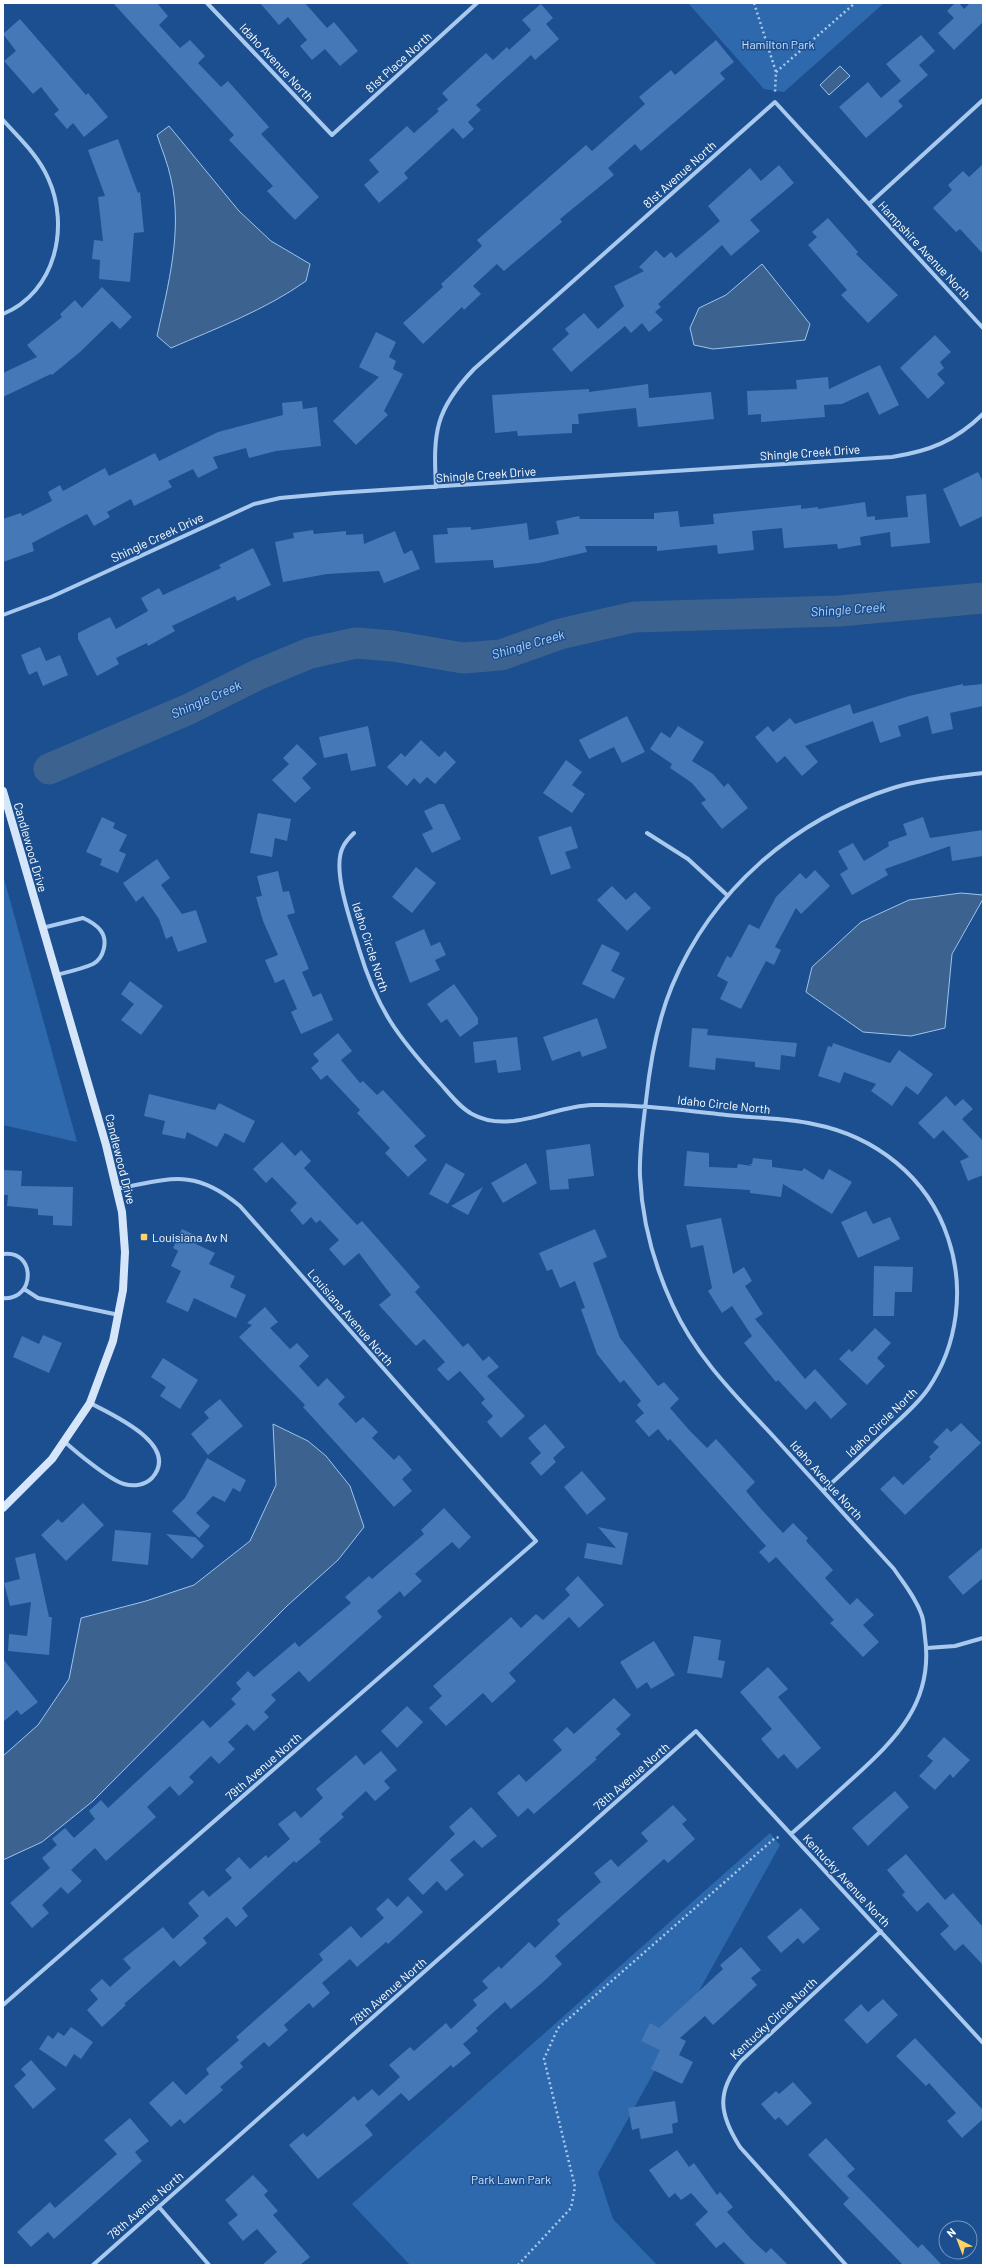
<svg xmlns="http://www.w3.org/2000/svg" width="986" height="2268" viewBox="0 0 986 2268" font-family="Barlow,sans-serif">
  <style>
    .green { fill: #2e69ad }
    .water { fill: #3c6290; stroke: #9cc4f0 }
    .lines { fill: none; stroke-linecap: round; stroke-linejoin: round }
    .river { stroke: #3c6290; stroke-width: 31 }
    .building { fill: #4478b7 }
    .path { stroke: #a9c9ee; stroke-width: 2.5; stroke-dasharray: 2 3; stroke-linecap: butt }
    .street { stroke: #a9c9ee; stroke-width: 4 }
    .secondary { stroke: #d6e6fa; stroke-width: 8 }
    .poi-dot { fill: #ffd166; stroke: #1b4f8f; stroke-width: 1.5 }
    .labels { text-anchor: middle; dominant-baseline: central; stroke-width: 3; stroke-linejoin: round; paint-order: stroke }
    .park-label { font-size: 12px; fill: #cfe3fa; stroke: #1b4f8f }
    .street-label { font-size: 12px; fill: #fff; stroke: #1b4f8f }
    .poi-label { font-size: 12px; fill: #fff; stroke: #1b4f8f; text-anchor: start }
    .water-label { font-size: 13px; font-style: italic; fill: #b5d3f5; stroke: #1b4f8f }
  </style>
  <rect width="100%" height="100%" fill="#1b4f8f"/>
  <!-- green -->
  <path class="green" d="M688 3H884L784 92 764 89Z
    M3 875 77 1142 3 1125Z
    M770 1833 780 1845 598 2173 613 2219 657 2265H410L352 2204Z"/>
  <!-- water -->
  <path class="water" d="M840 66 850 76 829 95 820 85Z
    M169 126 239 211 271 241 310 264 306 281C265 310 217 328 171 348L157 336C168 286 183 230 171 179 168 164 162 150 157 135Z
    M762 264 810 324 805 340 713 349 694 345 690 328 699 308 726 295Z
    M961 893 983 895V899L952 954 945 1028 911 1036 863 1032 806 992 812 967 861 922 909 900Z
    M273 1424 308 1441 326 1456 350 1486 364 1527 338 1560 287 1606 93 1801 42 1842 3 1860V1756L38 1725 69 1679 81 1618 146 1601 194 1585 250 1541 276 1485Z"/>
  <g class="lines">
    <!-- river -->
    <path class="river" d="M49 769 189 709 257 675 310 653 356 643 393 646 463 658 501 655 560 634 634 617 839 611 983 598"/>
  </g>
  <!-- building -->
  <path class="building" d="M113 3H157L168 16 159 25 180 48 190 40 205 56 198 63 221 87 228 81 269 127 261 134 319 197 295 220 267 191 273 186 229 140 234 135Z
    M260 3H305L327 28 334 22 358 51 340 66 325 49 312 60 300 46 307 40 288 17 279 25Z
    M955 3H959L964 9 970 3H983V22L954 50 938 33 954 18 947 11Z
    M541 4 553 18 546 24 559 39 535 60 531 55 476 105 481 110 468 122 474 129 463 139 453 128 404 173 408 178 379 203 364 185 379 172 369 160 407 126 414 133 439 111 437 109 448 100 442 93 486 53 493 60 507 47 509 50 531 30 522 20Z
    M20 19 86 95 88 93 108 117 84 137 73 123 67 129 54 114 59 110 41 87 33 94 4 61 16 51 3 34Z
    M921 35 935 51 919 65 928 75 898 101 903 106 866 138 839 107 868 82 881 98 901 81 886 64Z
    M716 40 734 62 720 73 725 79 641 151 635 144 608 168 614 175 560 219 562 222 504 271 497 264 473 286 481 294 464 310 462 307 423 344 403 323 443 287 441 284 482 246 477 240 586 145 592 151 645 104 639 97 671 70 675 75Z
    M118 139 138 193 140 192 144 232 134 233 130 282 99 279 100 260 92 259 94 240 103 241 98 197 105 196 88 150Z
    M983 164V254L960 229 956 232 933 208 952 190 948 185 963 171 969 177Z
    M779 165 794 183 750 220 760 231 731 256 722 245 658 304 661 307 655 312 663 320 649 332 642 323 631 333 625 326 571 372 552 349 569 334 565 329 584 313 598 329 624 306 614 286 644 271 639 267 656 250 664 258 671 252 676 258 720 221 708 206 750 168 761 181Z
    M828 218 858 252 856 254 898 295 868 323 841 295 847 290 808 245 817 237 812 232Z
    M102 287 132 317 120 329 112 321 80 352 52 375 51 374 3 397V373L37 357 27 345 62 317 60 314 75 300 82 308Z
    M376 332 396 342 389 357 396 361 393 369 403 374 384 411 388 415 356 445 333 421 379 377 359 367Z
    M935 335 951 352 940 362 944 368 937 374 945 383 928 399 900 368Z
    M880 365 899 405 879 415 868 392 842 404 824 405 825 417 761 422V414L748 415 747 391 797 389 796 380 828 377 829 389Z
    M648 384 649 398 711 392 714 419 638 427 636 408 578 414 579 424H572V433L518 436 517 431 495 433 492 395 589 389V392Z
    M302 401 303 409 317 407 321 446 276 451 249 458 246 448 213 457 218 468 198 478 193 469 168 481 172 487 134 506 131 499 107 512 110 517 94 526 87 514 32 543 34 551 3 562V519L21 513 22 516 52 501 48 492 60 485 63 491 105 468 109 476 155 453 159 461 218 432 283 415 282 403Z
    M978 472 983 482V516L960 527 943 489Z
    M926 494 930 543 891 547 890 532 860 537 861 545 838 549 837 544 784 548 782 528 752 531 754 550 718 554 717 545 657 551V546H585L587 552 539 563 494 568 493 560 435 563 433 535 448 534 447 528 471 527V530L527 523 529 540 559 534 556 521 579 516 580 519H654V513L678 511 680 527 714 524 713 514 801 505V509L818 507V509L865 502 867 517 875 516V520L908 517 906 496Z
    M313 530 314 534 346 531V535L363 534 364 544 395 531 404 554 412 550 420 569 384 583 379 571 327 574 283 582 275 542 294 538 293 533Z
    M253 548 271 585 237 601 235 596 172 626 175 631 148 646 147 643 116 658 119 664 97 676 78 639V633L110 617 116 629 148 611 141 598 159 588 163 595 221 568 219 565Z
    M40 647 46 661 60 655 68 675 43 686 37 671 29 675 21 655Z
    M963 684V686L983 684V706L950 713 953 729 932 734 928 716 898 726 901 736 880 743 873 721 805 746 818 762 802 776 785 756 777 763 755 737 768 726 773 732 790 718 795 724 850 704 853 714 909 696Z
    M627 716 645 752 622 763 614 747 589 759 579 740Z
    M368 726 376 766 351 771 347 753 324 758 319 737Z
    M678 726 704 742 692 761 713 774 724 787 728 783 748 808 722 829 701 803 706 800 692 783 670 768 672 764 650 749 661 732 670 738Z
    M421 740 439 757 445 751 456 762 435 784 427 777 420 784 414 778 407 786 387 767 401 753 405 757Z
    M297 744 317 764 302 778 311 788 295 803 272 780 289 764 283 758Z
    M566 760 582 772 572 785 585 794 572 813 543 793Z
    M439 804H444L461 839 432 853 422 834 433 829 424 811Z
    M258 813 291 819 287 841 275 838 272 857 250 853Z
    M102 817 115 823 113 828 127 835 119 851 126 854 118 873 100 865 102 859 86 852Z
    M923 817 930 838 983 830V856L952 861 950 846 885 869 888 875 852 895 840 874 848 869 838 851 853 843 864 861 889 846 888 842 907 835 903 824Z
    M571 826 578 848 565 852 571 868 551 875 538 837Z
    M157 859 170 878 161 885 182 914 196 910 207 942 178 952 172 936 166 939 159 919 143 896 136 902 123 883Z
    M416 867 436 883 412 913 392 897Z
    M815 870 830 886 801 914 796 908 775 947 781 950 774 965 766 961 741 1009 720 999 728 982 717 976 727 956 731 958 749 924 759 929 776 897 800 873 806 879Z
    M278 871 283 892 289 891 295 913 287 915 309 969 302 972 313 997 321 993 333 1020 301 1034 291 1012 297 1009 284 979 275 983 265 960 278 955 263 921 256 897 262 896 257 876Z
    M612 886 626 900 635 892 651 908 627 931 597 900Z
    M424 929 431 946 440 942 446 955 435 960 440 970 410 983 395 942Z
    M602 944 620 953 611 971 625 978 614 999 582 984Z
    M130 981 163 1006 141 1035 121 1020 134 1004 121 994Z
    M454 984 478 1018V1024L460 1037 447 1019 441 1023 427 1004Z
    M597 1018 607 1048 582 1057 580 1051 552 1061 543 1037Z
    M692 1028 708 1029 707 1035 797 1043 795 1057 781 1055 780 1070 755 1067V1062L716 1058 715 1070 689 1067Z
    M338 1033 352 1051 341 1060 360 1083 363 1081 377 1095 383 1090 426 1136 414 1146 427 1160 408 1177 385 1153 390 1148 357 1113 360 1110 327 1075 321 1080 311 1068 319 1061 313 1054Z
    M517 1037 521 1070 498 1073 496 1060 475 1063 473 1042Z
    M833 1043 890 1063 899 1050 933 1074 918 1095 906 1086 892 1106 871 1091 876 1084 844 1072 840 1083 818 1076 828 1046 832 1047Z
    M149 1094 215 1110 219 1103 255 1121 244 1143 225 1133 217 1147 187 1132 185 1139 162 1134 165 1121 144 1116Z
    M946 1096 955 1106 963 1099 973 1109 962 1119 983 1141V1175L968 1181 960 1161 969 1157 943 1130 934 1139 918 1123Z
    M282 1142 295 1156 301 1150 311 1161 304 1168 357 1225 362 1221 399 1263 420 1287 415 1292 463 1347 468 1343 483 1361 489 1356 499 1367 487 1376 525 1416 501 1438 487 1422 493 1416 481 1403 485 1399 460 1371 448 1381 437 1369 445 1362 424 1339 416 1346 379 1305 391 1295 359 1253 344 1266 329 1249 339 1240 320 1220 316 1223 311 1217 303 1225 290 1210 297 1203 272 1177 266 1183 253 1169Z
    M590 1144 594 1176 568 1179 569 1189 550 1190 546 1150Z
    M687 1151 709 1153V1167L737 1168 738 1164 752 1166 749 1164H752L753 1158 772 1160V1167L802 1171 804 1168 823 1180 829 1169 852 1182 832 1214 783 1184 781 1197 750 1193V1190L684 1186Z
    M446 1163 465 1174 448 1204 429 1194Z
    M526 1163 537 1183 503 1203 491 1183Z
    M3 1170 22 1171 21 1186 73 1187 72 1226 53 1225V1216L38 1215V1209L7 1206 8 1195H3Z
    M483 1187 468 1215 451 1206Z
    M866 1211 873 1224 890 1217 900 1239 858 1258 841 1222Z
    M721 1218 733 1274 744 1267 752 1281 745 1286 763 1314 755 1319 805 1379 815 1369 847 1404 831 1419 815 1401 806 1410 778 1380 776 1382 744 1343 752 1336 732 1306 722 1313 708 1291 712 1288 703 1245 691 1248 686 1225Z
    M182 1229 199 1237 196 1244 215 1253 209 1264 235 1276 230 1287 246 1295 236 1318 194 1298 188 1312 166 1302 181 1271 171 1266 178 1251 173 1248Z
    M595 1229 607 1257 593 1263 620 1338 658 1386 664 1382 679 1399 670 1408 690 1431 707 1448 716 1439 755 1482 746 1491 761 1509 783 1533 793 1523 808 1538 806 1541 833 1570 825 1578 850 1605 857 1598 874 1615 863 1625 879 1642 863 1657 830 1623 834 1620 776 1557 769 1563 759 1552 766 1546 670 1439 668 1441 658 1429 649 1437 635 1421 644 1413 637 1405 641 1401 624 1380 620 1383 597 1354 581 1309 585 1308 575 1281 560 1288 552 1269 547 1271 539 1253Z
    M874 1266 913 1267 912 1292H895L894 1316H873Z
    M265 1307 278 1322 270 1328 290 1349 297 1343 309 1356 299 1366 318 1387 327 1378 345 1397 338 1404 356 1423 363 1417 378 1432 372 1438 394 1460 399 1455 412 1470 402 1479 412 1491 394 1507 303 1407 305 1405 239 1337 252 1325 247 1323Z
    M875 1328 891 1343 877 1358 885 1366 867 1385 839 1359 849 1349 852 1352Z
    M43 1335 62 1343 49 1373 13 1357 22 1336 39 1344Z
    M163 1358 198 1380 180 1409 160 1396 166 1387 151 1377Z
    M220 1399 243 1426 208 1455 191 1434 209 1418 204 1412Z
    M961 1423 981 1443 905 1515 880 1489 894 1476 903 1485 931 1459 929 1457 939 1447 933 1442 947 1428 951 1432Z
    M545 1424 565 1447 553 1458 556 1462 541 1476 530 1463 541 1453 528 1438Z
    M207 1458 246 1480 240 1492 233 1488 225 1502 213 1496 196 1513 210 1526 199 1538 172 1511 185 1498Z
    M582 1471 606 1499 587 1515 564 1487Z
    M83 1503 104 1525 66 1561 41 1535 58 1519 62 1523Z
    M444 1508 471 1537 459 1549 452 1542 415 1574 422 1581 404 1597 400 1591 377 1611 382 1617 309 1682 299 1671 271 1695 276 1700 264 1712 269 1717 254 1731 247 1724 228 1742 235 1749 219 1764 211 1756 189 1777 194 1782 179 1796 170 1786 147 1807 156 1817 106 1861 95 1848 71 1870 82 1881 68 1894 61 1887 42 1905 49 1913 32 1928 10 1903 50 1868 42 1858 57 1845 52 1839 65 1828 74 1838 95 1819 89 1811 101 1800 108 1808 203 1720 210 1728 236 1704 231 1699 241 1689 236 1683 248 1671 254 1677 295 1642 299 1647 351 1603 345 1597 369 1576 372 1579 424 1534 421 1530Z
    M598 1527 628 1533 622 1565 584 1558 587 1543 616 1548Z
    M115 1530 151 1533 148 1565 112 1561Z
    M166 1534 195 1537 204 1546 192 1559Z
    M983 1547V1578L963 1595 948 1577Z
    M35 1553 49 1617H52L49 1655 8 1651 9 1634 27 1636 31 1602 10 1606 4 1583 20 1579 15 1558Z
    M578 1576 604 1605 579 1628 569 1617 509 1673 516 1681 492 1703 483 1693 446 1726 429 1708 442 1696 433 1686 511 1617 521 1628 536 1614 543 1620 570 1595 565 1589Z
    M694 1636 721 1640 718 1660 725 1661 722 1678 687 1673Z
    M654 1641 675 1675 651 1689 647 1682 637 1689 620 1662Z
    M3 1659 38 1702 21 1715 17 1710 3 1722Z
    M768 1667 788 1689 778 1697 821 1748 797 1769 784 1754 778 1759 761 1739 772 1729 740 1692Z
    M614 1698 631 1715 616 1729 621 1734 595 1758 597 1759 534 1814 528 1808 518 1817 497 1793 519 1774 526 1782 562 1750 553 1740 567 1727 574 1734Z
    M407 1706 423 1722 397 1748 381 1731Z
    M944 1737 970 1760 953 1778 950 1774 935 1790 919 1776 933 1761 927 1756Z
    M381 1751 397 1770 384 1781 390 1788 375 1801 366 1791 341 1814 344 1817 319 1839 321 1842 296 1863 294 1861 242 1908 248 1916 236 1927 227 1917 203 1938 207 1943 180 1967 174 1960 124 2004 126 2005 102 2027 87 2010 98 1999 90 1990 102 1979 110 1987 131 1968 123 1959 163 1927 173 1939 199 1916 188 1903 203 1890 209 1897 232 1878 225 1870 239 1857 250 1869 266 1855 268 1858 290 1839 278 1824 295 1811 301 1818 323 1798 316 1789 356 1755 364 1765Z
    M895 1791 909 1807 868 1846 852 1828Z
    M673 1805 687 1820 682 1824 695 1839 668 1863 664 1859 555 1956 562 1964 542 1983 511 2009 505 2002 476 2028 478 2031 463 2044 471 2053 453 2068 451 2065 409 2101 401 2093 365 2125 373 2135 318 2179 289 2145 303 2133 307 2137 354 2096 358 2101 372 2089 379 2096 400 2077 389 2065 410 2047 414 2051 446 2023 451 2029 477 2005 473 2000 488 1988 482 1981 499 1966 501 1969 529 1942 535 1948 560 1924 557 1920 601 1882 594 1873 611 1859 618 1867 648 1841 641 1833Z
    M471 1807 497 1836 482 1848 474 1840 450 1860 464 1875 446 1891 437 1881 423 1895 408 1879 455 1834 449 1827Z
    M906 1854 945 1900 953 1893 983 1927V1965L963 1944 955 1951 940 1934 949 1926 928 1902 917 1912 902 1895 905 1892 887 1870Z
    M408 1896 423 1912 388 1944 386 1942 357 1967 350 1959 322 1983 330 1993 313 2008 309 2003 284 2025 288 2030 269 2047 264 2042 240 2063 243 2067 220 2087 223 2090 184 2124 180 2119 171 2127 149 2103 173 2081 186 2095 209 2074 206 2069 239 2040 236 2037 323 1960 319 1954 351 1926 361 1938 384 1918 376 1909 388 1898 397 1907Z
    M801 1908 820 1929 803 1944 798 1938 781 1953 767 1937Z
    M741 1947 761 1970 751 1978 757 1985 713 2025 705 2016 680 2038 686 2041 679 2055 693 2062 682 2084 651 2069 660 2050 641 2041 650 2023 659 2028 723 1969 720 1965Z
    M883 1999 898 2015 867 2044 844 2020 861 2004 868 2012Z
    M71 2027 93 2042 81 2059 74 2054 66 2067 39 2049 48 2035 53 2039 58 2032 64 2036Z
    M915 2038 983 2110V2119L962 2138 947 2121 956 2113 929 2083 926 2086 896 2056Z
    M31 2060 56 2089 33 2109 14 2086 26 2075 21 2069Z
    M793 2082 812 2103 787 2126 779 2117 775 2120 761 2104 776 2091 779 2094Z
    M675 2101 678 2122 672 2124 673 2133 641 2139 639 2128 632 2130 628 2108Z
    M130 2118 149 2141 135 2152 142 2161 54 2239 48 2232 31 2247 17 2232 50 2202 55 2208 117 2154 104 2140Z
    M826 2138 855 2169 847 2176 918 2248 922 2244 942 2265H903L843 2204 849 2198 808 2155Z
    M677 2150 689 2167 694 2163 717 2195 720 2192 733 2207 727 2212 752 2240 766 2253 771 2248 788 2265H746L724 2242 716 2248 695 2224 708 2212 691 2193 681 2200 675 2193 669 2198 649 2170Z
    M253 2175 268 2191 264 2195 278 2211 273 2215 310 2257 300 2265H262L277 2252 257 2229 243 2241 228 2223 238 2215 225 2200Z"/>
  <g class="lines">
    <!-- path -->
    <path class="path" d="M754 3 776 72 775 92
      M776 72 855 3
      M518 2265 571 2208 575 2187 544 2059 558 2028 775 1838 780 1837"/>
    <!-- street -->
    <path class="street" d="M207 3 332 135 477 3
      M3 120C19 138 38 155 48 178 70 226 56 292 3 314
      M869 204 983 100
      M436 487C433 432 435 410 474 369L775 102 983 328
      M3 615 51 597 254 504 280 498 335 493 892 457C930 451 955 441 983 414
      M354 833C350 837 345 842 343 847 331 869 352 925 359 949 377 1009 397 1036 439 1082 449 1093 459 1107 472 1114 510 1135 552 1106 592 1105 636 1104 681 1110 726 1115 754 1118 784 1118 813 1124 875 1136 928 1177 948 1238 965 1288 958 1345 928 1389 917 1405 901 1418 887 1431 866 1451 845 1471 823 1491
      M647 833 688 859 727 895
      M42 928 83 918C90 921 96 924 101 931 108 941 104 958 93 964 82 969 68 972 56 975
      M3 1254C36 1249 36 1301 3 1298
      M24 1289 38 1298 119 1315
      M65 1442C77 1453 110 1480 124 1484 134 1487 145 1485 152 1478 181 1445 113 1415 90 1403
      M927 1648 955 1646 983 1638
      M791 1834C812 1816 832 1797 852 1779 896 1739 934 1702 925 1637 924 1630 924 1622 922 1616 916 1598 904 1584 894 1569 854 1525 814 1481 774 1437 737 1397 696 1357 673 1306 654 1265 642 1221 640 1176 639 1151 643 1126 646 1101 650 1063 657 1022 672 986 712 890 794 819 893 788 921 779 953 777 983 773
      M3 2005 536 1541 240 1206C194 1167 169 1179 116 1189
      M159 2207 209 2265
      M93 2265 696 1731 983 2043
      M846 2265 740 2147C719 2114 716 2092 741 2061L881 1931"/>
    <!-- secondary -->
    <path class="secondary" d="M3 791 106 1145 122 1212 125 1252 123 1290 113 1341 90 1403 52 1459 3 1508"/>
  </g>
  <!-- markers -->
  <rect class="poi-dot" x="140" y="1233" width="8" height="8" rx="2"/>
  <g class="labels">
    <!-- park labels -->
    <g class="park-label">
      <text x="778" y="44">Hamilton Park</text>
      <text x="511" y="2179">Park Lawn Park</text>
    </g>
    <!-- street labels -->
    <g class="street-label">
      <text transform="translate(277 62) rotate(47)">Idaho Avenue North</text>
      <text transform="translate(398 62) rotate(-42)">81st Place North</text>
      <text transform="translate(679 174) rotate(-42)">81st Avenue North</text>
      <text transform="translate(925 250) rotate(47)">Hampshire Avenue North</text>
      <text transform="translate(810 452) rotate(-4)">Shingle Creek Drive</text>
      <text transform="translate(486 474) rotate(-4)">Shingle Creek Drive</text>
      <text transform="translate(157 537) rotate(-25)">Shingle Creek Drive</text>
      <text transform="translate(31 847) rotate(74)">Candlewood Drive</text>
      <text transform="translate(371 947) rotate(72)">Idaho Circle North</text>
      <text transform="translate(724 1104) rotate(6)">Idaho Circle North</text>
      <text transform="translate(121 1159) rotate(76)">Candlewood Drive</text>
      <text transform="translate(351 1317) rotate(49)">Louisiana Avenue North</text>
      <text transform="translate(881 1422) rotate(-44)">Idaho Circle North</text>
      <text transform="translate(827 1480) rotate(48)">Idaho Avenue North</text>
      <text transform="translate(263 1766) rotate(-41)">79th Avenue North</text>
      <text transform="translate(631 1776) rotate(-41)">78th Avenue North</text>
      <text transform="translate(847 1880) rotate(47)">Kentucky Avenue North</text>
      <text transform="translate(388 1991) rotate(-41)">78th Avenue North</text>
      <text transform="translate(773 2018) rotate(-43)">Kentucky Circle North</text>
      <text transform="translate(145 2205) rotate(-41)">78th Avenue North</text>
    </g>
    <!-- poi labels -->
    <g class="poi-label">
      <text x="152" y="1237">Louisiana Av N</text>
    </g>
    <!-- water labels -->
    <g class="water-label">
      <text transform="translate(848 609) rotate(-4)">Shingle Creek</text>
      <text transform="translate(528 644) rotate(-16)">Shingle Creek</text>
      <text transform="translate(206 699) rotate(-24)">Shingle Creek</text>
    </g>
  </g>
  <!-- border -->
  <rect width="986" height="2268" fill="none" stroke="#ffffff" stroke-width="8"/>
  <!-- north arrow -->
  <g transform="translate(958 2240) rotate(318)"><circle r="19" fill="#1b4f8f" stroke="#7695bc"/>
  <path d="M0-3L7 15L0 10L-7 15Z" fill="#ffd166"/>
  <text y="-6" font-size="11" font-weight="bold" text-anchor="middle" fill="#ffffff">N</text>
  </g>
</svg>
